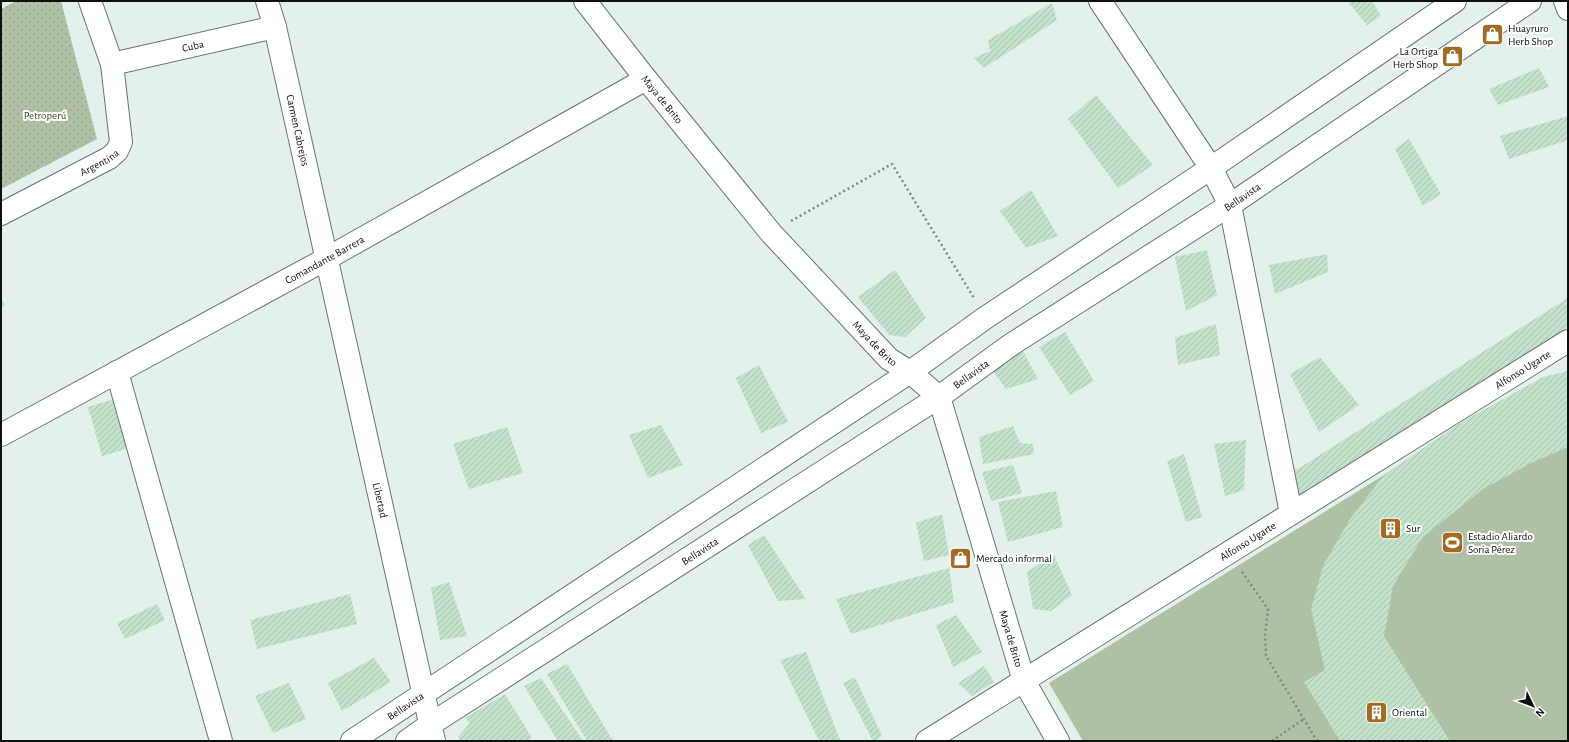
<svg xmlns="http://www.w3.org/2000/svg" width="1569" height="742" viewBox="0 0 1569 742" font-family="'Alegreya Sans',sans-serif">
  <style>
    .park { fill: url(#park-dots) }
    .garden { fill: #b0c0a5 }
    .building { fill: url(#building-hatch) }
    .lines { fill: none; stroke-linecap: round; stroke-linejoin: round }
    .minor-casing { stroke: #697471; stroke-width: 24 }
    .path { stroke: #7f8784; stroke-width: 2.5; stroke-dasharray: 2 3; stroke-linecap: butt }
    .minor { stroke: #fff; stroke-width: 22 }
    .labels { text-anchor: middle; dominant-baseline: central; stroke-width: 4; stroke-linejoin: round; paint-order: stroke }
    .poi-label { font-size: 11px; fill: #0c100e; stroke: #fff; text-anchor: start }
    .street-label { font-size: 11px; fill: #0c100e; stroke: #fff }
    .park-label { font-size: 11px; fill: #344b1e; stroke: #fff }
  </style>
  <defs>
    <pattern id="park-dots" width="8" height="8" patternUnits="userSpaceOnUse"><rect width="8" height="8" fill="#b0c0a5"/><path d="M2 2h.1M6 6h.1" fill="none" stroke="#96a48d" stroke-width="1.8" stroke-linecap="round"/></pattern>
    <pattern id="building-hatch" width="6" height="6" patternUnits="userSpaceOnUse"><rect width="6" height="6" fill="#c3e2cb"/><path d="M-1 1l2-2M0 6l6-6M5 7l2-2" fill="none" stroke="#a6c1ad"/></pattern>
  </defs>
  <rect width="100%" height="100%" fill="#e3f0ec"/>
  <!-- park -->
  <path class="park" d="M16 1H61L97 139 1 189V9Z"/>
  <!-- garden -->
  <path class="garden" d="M1568 371V741H1083L1049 683 1384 475 1467 419Z"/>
  <!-- building -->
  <path class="building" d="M1347 1H1372L1381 16 1367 25Z
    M1052 3 1057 20 984 68 974 58 990 51 988 40Z
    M1539 68 1549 87 1498 105 1489 89Z
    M1096 95 1153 165 1118 188 1068 119Z
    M1568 116V140L1509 159 1500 136Z
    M1409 139 1441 194 1423 206 1395 149Z
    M1031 190 1058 236 1026 248 1000 211Z
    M1207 250 1217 295 1186 311 1175 257Z
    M1327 254 1328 272 1275 294 1269 265Z
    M895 270 926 318 905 337 889 335 858 297Z
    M1 297 5 306 1 308Z
    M1568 298V328L1299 496 1293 472Z
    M1216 324 1220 355 1178 365 1175 338Z
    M1065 332 1094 381 1070 395 1039 347Z
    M1023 351 1038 379 1006 389 993 371Z
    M1320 357 1359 405 1319 432 1290 374Z
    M759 365 788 422 761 433 736 378Z
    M1568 371V447L1533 462 1483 489 1423 537 1393 586 1384 636 1450 741H1340L1304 682 1325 670 1311 609 1323 566 1350 519 1384 475 1467 419 1543 377Z
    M118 398 132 447 102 456 88 407Z
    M661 425 683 465 648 478 629 435Z
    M1013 426 1020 443 1033 444 1034 454 983 464 979 437Z
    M507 427 523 473 469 489 453 444Z
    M1246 440 1244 490 1225 496 1214 444Z
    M1184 454 1202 517 1186 522 1167 461Z
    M1013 465 1022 493 991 501 982 472Z
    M1056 491 1063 527 1008 542 998 502Z
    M942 514 949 555 924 561 916 523Z
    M764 535 806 599 778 601 748 545Z
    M1054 555 1072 595 1051 611 1033 609 1027 572Z
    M949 568 954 602 851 634 836 599Z
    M449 582 467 636 440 640 431 588Z
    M350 594 357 624 257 649 250 620Z
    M157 604 165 620 125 639 117 623Z
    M956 615 982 652 953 667 936 625Z
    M806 652 840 740 838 741H819L780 660Z
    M374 658 391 682 342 711 328 683Z
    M567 664 613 741H587L547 674Z
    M984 666 994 682 972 696 958 683Z
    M855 677 882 736 875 741H873L843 683Z
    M541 678 583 741H558L524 686Z
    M289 683 306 719 273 733 255 696Z
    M505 694 532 738 527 741H461L458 737 470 723 465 718Z"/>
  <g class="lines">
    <defs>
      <g id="minor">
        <path id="s1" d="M267 1 275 27 434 741"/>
        <path id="s2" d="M585 1 646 79 771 233 889 359 910 372 939 397 1024 681 1058 741"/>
        <path d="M1100 1 1211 168 1230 205 1291 513"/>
        <path d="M1565 1 1568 9"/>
        <path id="s3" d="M112 64 275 27"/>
        <path id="s4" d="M1 214 109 158 117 151 121 142 112 64 90 1"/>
        <path d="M117 372 221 741"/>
        <path id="s5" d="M1 435 326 259 646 79"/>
        <path id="s6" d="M352 741 910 372 985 318 1211 168 1455 1"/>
        <path id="s7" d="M407 741 431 724 939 397 1012 344 1230 205 1530 1"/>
        <path id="s8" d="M927 741 1568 341"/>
      </g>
    </defs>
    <!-- minor casing -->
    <use href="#minor" class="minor-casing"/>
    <!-- path -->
    <path class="path" d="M791 221 892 164 974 298
      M1242 572 1268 609 1265 634 1266 656 1317 741
      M1272 741 1304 719"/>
    <!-- minor -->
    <use href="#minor" class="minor"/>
  </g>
  <!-- icons -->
  <defs>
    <symbol id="shop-square" viewBox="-11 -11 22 22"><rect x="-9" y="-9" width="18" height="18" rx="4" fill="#a06b23" stroke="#fff"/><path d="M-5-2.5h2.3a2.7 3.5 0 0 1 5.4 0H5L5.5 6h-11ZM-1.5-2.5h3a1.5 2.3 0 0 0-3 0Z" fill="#fff"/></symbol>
    <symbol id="building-square" viewBox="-11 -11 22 22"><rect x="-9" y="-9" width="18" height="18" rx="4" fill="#a06b23" stroke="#fff"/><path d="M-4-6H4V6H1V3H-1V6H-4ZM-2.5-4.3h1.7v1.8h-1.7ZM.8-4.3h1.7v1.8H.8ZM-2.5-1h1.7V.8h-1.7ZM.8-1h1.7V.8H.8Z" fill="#fff"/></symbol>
    <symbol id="stadium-square" viewBox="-11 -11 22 22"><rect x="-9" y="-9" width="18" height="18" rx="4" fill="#a06b23" stroke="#fff"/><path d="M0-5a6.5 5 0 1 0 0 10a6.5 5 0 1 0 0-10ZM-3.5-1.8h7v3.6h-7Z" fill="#fff"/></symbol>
  </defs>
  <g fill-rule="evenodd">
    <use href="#shop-square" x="1480" y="22" width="25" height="25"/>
    <use href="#shop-square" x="1440" y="44" width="25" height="25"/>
    <use href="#building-square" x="1378" y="516" width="25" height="25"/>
    <use href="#stadium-square" x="1440" y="530" width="25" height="25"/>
    <use href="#shop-square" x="948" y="546" width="25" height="25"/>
    <use href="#building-square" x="1364" y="700" width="25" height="25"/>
  </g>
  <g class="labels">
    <!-- poi labels -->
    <g class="poi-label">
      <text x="1508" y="28">Huayruro<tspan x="1508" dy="13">Herb Shop</tspan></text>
      <text x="1438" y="51" text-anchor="end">La Ortiga<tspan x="1438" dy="13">Herb Shop</tspan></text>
      <text x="1406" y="528">Sur</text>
      <text x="1468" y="536">Estadio Aliardo<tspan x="1468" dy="13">Soria Pérez</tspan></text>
      <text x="976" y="558">Mercado informal</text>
      <text x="1392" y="712">Oriental</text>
    </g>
    <!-- street labels -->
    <g class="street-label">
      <text stroke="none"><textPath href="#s3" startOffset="83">Cuba</textPath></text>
      <text stroke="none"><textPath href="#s2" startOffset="125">Maya de Brito</textPath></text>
      <text stroke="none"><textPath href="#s1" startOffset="133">Carmen Cabrejos</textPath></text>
      <text stroke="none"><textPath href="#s4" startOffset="111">Argentina</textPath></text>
      <text stroke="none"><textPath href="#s7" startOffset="997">Bellavista</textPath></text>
      <text stroke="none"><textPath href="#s5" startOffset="368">Comandante Barrera</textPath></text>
      <text stroke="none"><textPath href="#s2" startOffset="449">Maya de Brito</textPath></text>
      <text stroke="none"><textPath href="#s8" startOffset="702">Alfonso Ugarte</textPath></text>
      <text stroke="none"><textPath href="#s7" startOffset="673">Bellavista</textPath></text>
      <text stroke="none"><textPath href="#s1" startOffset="512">Libertad</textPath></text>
      <text stroke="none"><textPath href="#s8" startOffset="378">Alfonso Ugarte</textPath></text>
      <text stroke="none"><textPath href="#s7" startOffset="349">Bellavista</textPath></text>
      <text stroke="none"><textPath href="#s2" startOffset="785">Maya de Brito</textPath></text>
      <text stroke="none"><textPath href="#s6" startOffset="64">Bellavista</textPath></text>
    </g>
    <!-- park labels -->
    <g class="park-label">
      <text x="45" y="115">Petroperú</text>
    </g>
  </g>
  <!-- border -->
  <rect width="1569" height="742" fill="none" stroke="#0c100e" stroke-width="4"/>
  <!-- north arrow -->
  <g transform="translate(1533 706) rotate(133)" stroke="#ffffff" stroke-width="3" paint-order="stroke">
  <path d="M0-3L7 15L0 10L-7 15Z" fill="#0c100e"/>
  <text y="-6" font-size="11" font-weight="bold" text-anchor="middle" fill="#0c100e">N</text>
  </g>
</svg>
